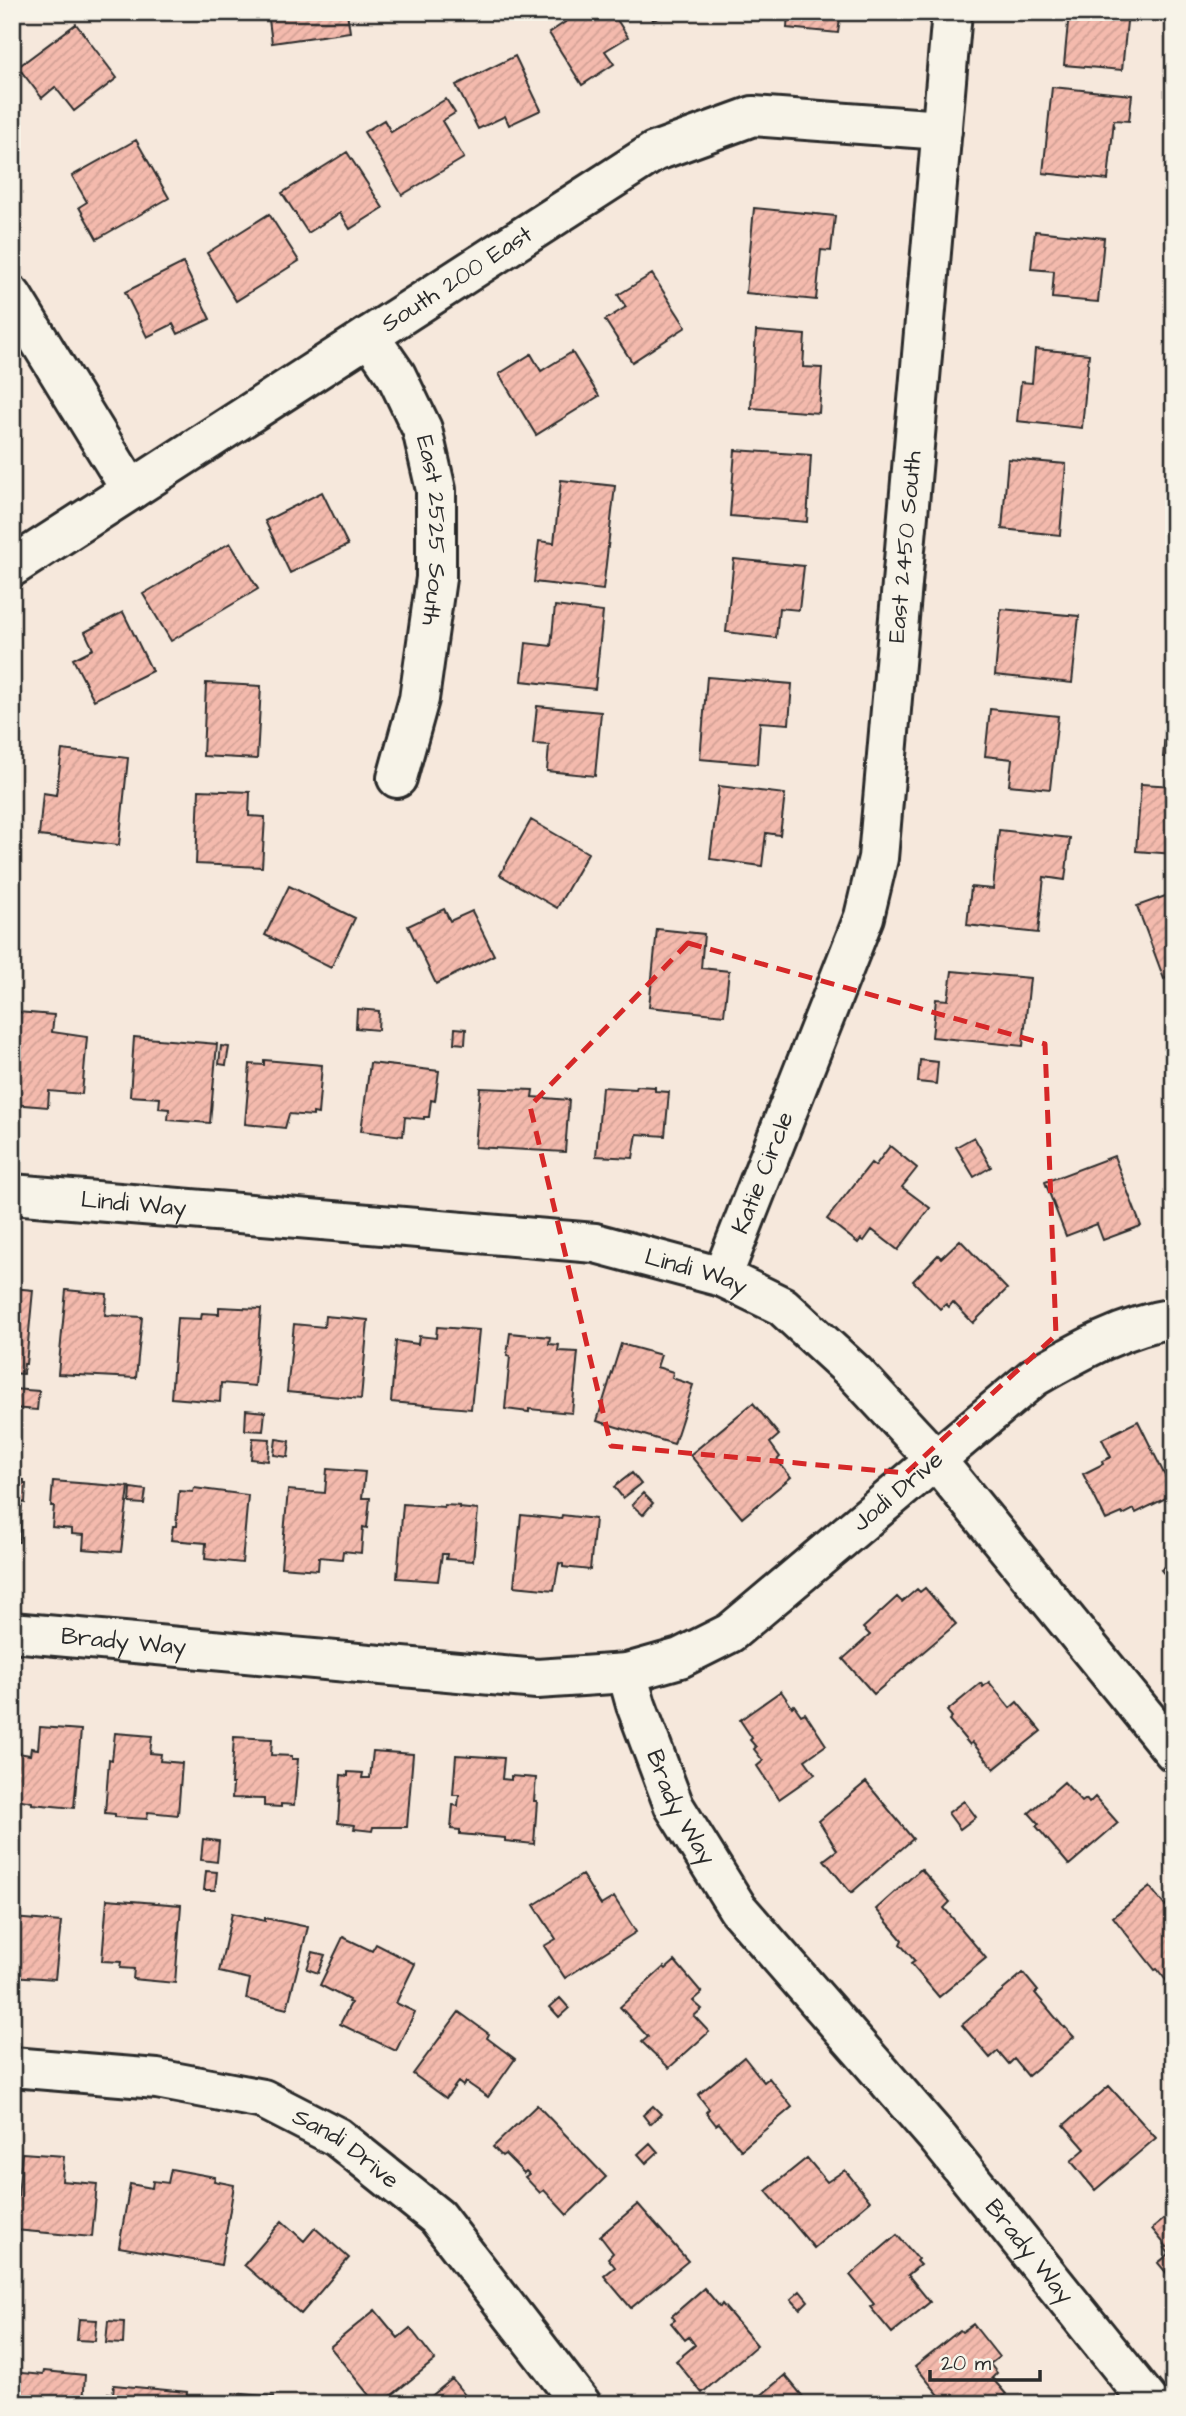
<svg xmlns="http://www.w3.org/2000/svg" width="1186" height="2416" viewBox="0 0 1186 2416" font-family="'Architects Daughter',sans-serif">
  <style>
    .building { fill: url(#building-hatch); stroke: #2b2b2b; stroke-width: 2 }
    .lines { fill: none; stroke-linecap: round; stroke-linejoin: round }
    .street-casing { stroke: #2b2b2b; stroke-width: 44 }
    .street { stroke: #f7f3e8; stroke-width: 38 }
    .marked { fill: none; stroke: #d62828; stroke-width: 5; stroke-dasharray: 14 9; stroke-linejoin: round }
    .labels { text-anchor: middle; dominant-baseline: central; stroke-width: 5; stroke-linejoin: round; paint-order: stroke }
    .street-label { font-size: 24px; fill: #2b2b2b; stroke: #f7f3e8 }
  </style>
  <defs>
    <pattern id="building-hatch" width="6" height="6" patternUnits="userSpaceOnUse" patternTransform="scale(1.75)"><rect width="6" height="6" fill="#f4baad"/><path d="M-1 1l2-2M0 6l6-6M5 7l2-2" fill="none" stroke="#d1a095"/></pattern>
  </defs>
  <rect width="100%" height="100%" fill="#f6e8dc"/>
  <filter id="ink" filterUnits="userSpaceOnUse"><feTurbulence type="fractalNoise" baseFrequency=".0143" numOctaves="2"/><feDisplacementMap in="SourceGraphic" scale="14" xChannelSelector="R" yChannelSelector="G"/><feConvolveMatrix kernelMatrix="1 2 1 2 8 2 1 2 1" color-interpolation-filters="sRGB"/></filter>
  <g filter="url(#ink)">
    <!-- building -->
    <path class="building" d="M268 12H347L350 32 272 43Z
      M580 12H612L628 37 605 51 614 64 582 85 549 33Z
      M650 12H676L653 20Z
      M788 12H841L838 33 787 28Z
      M1069 12H1128L1122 70 1064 65Z
      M76 24 117 78 74 111 55 87 42 98 18 67Z
      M515 56 541 110 509 125 505 116 478 129 456 85Z
      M1052 87 1132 95 1129 121 1114 120 1108 180 1043 173Z
      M446 99 455 113 442 121 464 158 402 195 364 132 384 120 391 132Z
      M136 140 169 198 97 239 79 207 87 202 72 176Z
      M347 152 383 208 350 229 340 213 308 233 282 193Z
      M754 208 835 216 831 251 821 250 816 300 746 293Z
      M269 214 299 261 236 301 207 253Z
      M1035 231 1104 238 1098 302 1052 298 1054 271 1031 269Z
      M183 263 210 319 178 334 173 324 147 337 125 292Z
      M652 274 686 327 632 362 605 320 626 307 618 295Z
      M756 331 805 335 803 367 822 368 819 413 751 408Z
      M1035 349 1089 354 1082 428 1017 421 1021 382 1032 383Z
      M572 352 599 396 536 435 499 374 531 354 541 371Z
      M12 424 21 437 12 443Z
      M735 450 811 455 807 522 730 516Z
      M1008 459 1066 464 1060 535 1002 529Z
      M1174 468V548L1166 547Z
      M561 480 615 486 603 590 534 582 539 541 554 543Z
      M322 492 348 545 290 573 265 521Z
      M230 543 258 589 171 641 143 594Z
      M734 559 804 566 799 610 779 608 776 638 726 632Z
      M555 606 603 612 595 689 522 681 526 643 551 646Z
      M1001 609 1079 616 1072 683 995 675Z
      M123 612 152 671 94 700 73 659 93 649 85 632Z
      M707 677 792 684 789 724 760 722 757 764 700 759Z
      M206 683 261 686 257 759 203 756Z
      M1169 689H1174V758L1163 757Z
      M537 706 601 712 595 776 547 771 549 745 533 744Z
      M990 709 1058 716 1050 789 1009 785 1012 759 985 756Z
      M62 750 128 758 119 845 39 836 43 793 56 795Z
      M1141 784 1174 786V854L1136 851Z
      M719 786 785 794 780 835 766 833 762 866 710 859Z
      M199 790 250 792 249 816 265 817 262 867 196 864Z
      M531 820 588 853 557 908 500 875Z
      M999 830 1070 838 1065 880 1044 877 1038 933 967 925 971 887 993 889Z
      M12 860H19L16 901 12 900Z
      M289 886 355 918 331 968 265 935Z
      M1174 893V975L1164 979 1137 906Z
      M444 909 450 921 472 911 494 955 436 984 408 926Z
      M657 929 704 934 701 968 729 971 724 1015 649 1007Z
      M952 971 1030 978 1023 1046 932 1037 936 999 948 1000Z
      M357 1009 379 1011 378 1030 356 1028Z
      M17 1012 54 1015 52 1032 87 1037 82 1094 49 1091 48 1107 12 1104V1030H16Z
      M455 1028 466 1029 465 1044 454 1043Z
      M134 1037 217 1044 210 1123 168 1120 169 1109 159 1108 160 1098 130 1096Z
      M221 1046 229 1047 226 1065 219 1064Z
      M264 1060 322 1065 318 1114 313 1113V1116L289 1114 285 1128 245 1124 250 1064 264 1065Z
      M920 1060 938 1062 936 1084 918 1082Z
      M370 1063 439 1071 435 1101 431 1100 429 1117H424V1119L405 1117 403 1136 361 1131Z
      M637 1086 655 1087V1091L669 1092 665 1136 637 1134 633 1158 596 1156 602 1087 636 1089Z
      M480 1088 533 1090 532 1097 569 1100 565 1152 475 1147Z
      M974 1137 991 1167 974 1177 956 1147Z
      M890 1146 917 1168 902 1187 930 1208 898 1250 872 1230 864 1241 861 1239 858 1243 827 1219 871 1163 875 1166Z
      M1114 1156 1141 1226 1103 1240 1097 1224 1066 1236 1045 1182Z
      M1170 1157H1174V1211H1168Z
      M960 1240 1007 1289 973 1323 953 1302 949 1307 946 1304 940 1309 913 1281 938 1255 941 1258Z
      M12 1288 33 1290 26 1364H24L23 1374 12 1373Z
      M66 1290 107 1294 105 1315 142 1317 136 1378 58 1374Z
      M219 1307 261 1309 255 1386 221 1383 220 1402 171 1398 177 1318 201 1319 202 1313 219 1314Z
      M325 1316 368 1320 361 1399 287 1392 294 1324 324 1327Z
      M437 1327 479 1330 471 1409 391 1402 396 1341 418 1344 419 1336 436 1338Z
      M510 1333 550 1337 549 1344 559 1345 558 1351 578 1352 572 1413 529 1409V1412L505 1409 510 1356 507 1355Z
      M621 1344 661 1355 657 1367 673 1372 672 1378 693 1385 674 1444 597 1421Z
      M12 1389 39 1391 37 1410 12 1408Z
      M753 1403 779 1435 770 1443 780 1457 777 1460 791 1477 742 1518 690 1455Z
      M246 1410 265 1412 263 1431 245 1430Z
      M1138 1421 1174 1494 1136 1513 1134 1509 1123 1515 1122 1513 1106 1520 1083 1474 1103 1464 1102 1461 1111 1457 1102 1439Z
      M253 1438 270 1439 268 1461 251 1459Z
      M276 1439 290 1441 288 1457 274 1455Z
      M327 1469 365 1472 362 1498H370L367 1528 363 1527 361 1553 343 1551 342 1559 319 1557 318 1570 281 1567 288 1490 325 1493Z
      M632 1473 641 1484 623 1498 614 1487Z
      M12 1479 24 1480V1484H26L25 1503 22 1502 19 1542H12Z
      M53 1481 129 1487 121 1552 83 1549 84 1535 72 1534V1529L52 1527 54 1506H51Z
      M131 1488 146 1490 144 1504 130 1503Z
      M194 1488 248 1495 242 1563 205 1559 206 1543 171 1540 173 1526H176L179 1491 193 1492Z
      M643 1493 653 1503 643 1515 632 1505Z
      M403 1504 444 1507V1505L460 1506 459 1508 478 1510 473 1561 446 1559 447 1554H442L438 1581 397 1578Z
      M521 1515 561 1519 562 1515 595 1519 590 1570 563 1567V1564L559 1563 554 1590 514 1586Z
      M1174 1560V1586L1161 1570Z
      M925 1588 956 1624 874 1694 843 1659 870 1635 863 1628 897 1597 902 1602 917 1589 920 1592Z
      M989 1682 1010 1708 1017 1702 1041 1731 994 1769 972 1742 970 1745 949 1720 952 1717 947 1711 981 1683 983 1687Z
      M781 1691 792 1707 794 1705 801 1715 805 1713 826 1745 805 1760 815 1774 779 1799 757 1766 763 1761 754 1749 756 1747 750 1740 752 1738 740 1720Z
      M40 1727 81 1730 74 1808 32 1804V1802L12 1798V1752L30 1755 31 1748 38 1749Z
      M115 1733 152 1736 150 1753 161 1754 160 1761 182 1763 178 1815 148 1812 147 1819 115 1817V1814L105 1813 109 1759 112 1760Z
      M234 1737 272 1739 271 1755 292 1756V1759H298L294 1805 281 1804V1807L264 1806V1799L232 1798 233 1784H231Z
      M373 1751 413 1754 407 1827H373L372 1831 354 1829 355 1825 338 1823 341 1775 348 1776V1772L363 1773 362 1778H370Z
      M456 1755 504 1758 502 1779 511 1780V1776L536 1778 534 1801H537L534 1844 505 1841V1838L460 1834V1830L451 1829 453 1805 458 1806 459 1795H453Z
      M866 1782 913 1839 851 1893 824 1860 837 1850 819 1821Z
      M1064 1782 1082 1802 1086 1799 1089 1803 1095 1797 1118 1823 1069 1865 1036 1826 1039 1824 1029 1813Z
      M964 1801 976 1817 960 1829 948 1813Z
      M203 1839 219 1841 217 1862 201 1860Z
      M921 1869 950 1902 944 1908 986 1958 939 1997 911 1964 915 1961 900 1944 902 1940 876 1909Z
      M206 1871 217 1872 215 1890H204Z
      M582 1875 601 1905 614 1897 636 1932 565 1978 544 1946 556 1939 534 1905Z
      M1150 1887 1165 1906 1168 1903 1170 1906 1174 1903 1173 1989 1157 1969 1155 1970 1113 1917Z
      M107 1899 181 1905 175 1983 133 1979 134 1969 120 1968 121 1962 102 1961Z
      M232 1913 265 1921V1918L308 1927 287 2009 246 1999 250 1979 219 1972Z
      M12 1918 61 1922 55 1979 12 1976Z
      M343 1937 372 1951 376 1944 415 1964 396 2003 415 2012 396 2051 340 2024 351 2003 348 2002 349 2000 320 1985Z
      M313 1952 325 1955 318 1973 307 1969Z
      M675 1961 702 1993 693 2001 702 2009 694 2016 709 2032 669 2068 642 2042 648 2037 620 2007 664 1967 666 1969Z
      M1023 1973 1038 1991 1035 1993 1064 2028 1065 2027 1074 2037 1028 2076 1014 2059 1009 2064 998 2051 990 2058 962 2025Z
      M560 1998 569 2008 559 2017 550 2007Z
      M459 2012 489 2034 487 2038 515 2059 488 2097 466 2082 463 2086 458 2082 446 2098 413 2074Z
      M744 2057 764 2082 769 2078 792 2107 741 2150 719 2123 716 2125 706 2112 709 2109 698 2095Z
      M1109 2086 1156 2138 1095 2190 1071 2161 1085 2149 1064 2125Z
      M537 2105 606 2177 567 2215 544 2190 540 2193 525 2177 529 2174 526 2171 524 2173 505 2154 502 2156 493 2147Z
      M653 2106 661 2114 650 2124 643 2115Z
      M650 2143 658 2152 646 2163 638 2154Z
      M22 2153 64 2156 62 2181 97 2184 92 2237 15 2230Z
      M807 2158 827 2182 845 2170 870 2201 814 2248 766 2191Z
      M171 2169 215 2177 214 2181 234 2185 221 2265 119 2247 130 2184 152 2188 153 2181 168 2183Z
      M638 2204 688 2261 631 2308 604 2276 615 2267 608 2258 613 2253 600 2236Z
      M1174 2211V2282L1158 2263 1169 2254 1165 2248 1167 2247 1152 2229Z
      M282 2221 304 2241 315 2228 349 2258 301 2314 244 2265Z
      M897 2235 918 2259 916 2261 920 2265 908 2275 930 2302 892 2333 870 2307 874 2304 850 2275Z
      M704 2288 720 2307 722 2304 757 2345 702 2393 676 2361 695 2345 689 2337 685 2340 671 2323 675 2320 672 2316Z
      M800 2291 808 2301 800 2309 791 2299Z
      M375 2310 398 2338 410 2328 435 2360 381 2404H376L330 2347Z
      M79 2319 97 2320 95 2341 77 2340Z
      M108 2321 124 2322 123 2344 106 2343Z
      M973 2324 999 2357 990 2364 997 2373 992 2378 1006 2394 994 2404H942L940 2402 943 2400 915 2366 960 2330 962 2332Z
      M44 2371 85 2375 83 2404H12V2372L43 2375Z
      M785 2375 809 2404H751Z
      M452 2379 472 2404H422Z
      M114 2385 187 2392 186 2404H107L108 2393 113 2394Z
      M233 2393 273 2397V2403L283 2404H232Z"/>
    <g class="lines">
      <defs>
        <g id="street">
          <path d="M12 296 131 490"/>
          <path id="s1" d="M369 336 396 375 422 429 436 490V578L419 699 397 778"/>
          <path id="s2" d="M12 567 654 152 753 116 942 130"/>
          <path id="s3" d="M12 1194 595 1243 722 1277 782 1306 855 1373 935 1459 1174 1752"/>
          <path id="s4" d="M722 1277 864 917 878 858 952 12"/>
          <path id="s5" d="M12 1632 537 1679 627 1673 680 1658 730 1633 1034 1377C1078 1352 1123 1326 1174 1318"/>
          <path id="s6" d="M627 1673 636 1705 674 1806 738 1909 937 2137 1151 2404"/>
          <path id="s7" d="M12 2067 157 2079 263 2099 337 2137 437 2217 581 2404"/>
        </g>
      </defs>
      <!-- street casing -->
      <use href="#street" class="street-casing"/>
      <!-- street -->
      <use href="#street" class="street"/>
    </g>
  </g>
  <!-- marked area -->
  <path class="marked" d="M688 943 1045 1044 1056 1335 906 1473 611 1446 530 1106Z"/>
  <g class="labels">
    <!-- street labels -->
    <g class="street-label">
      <text stroke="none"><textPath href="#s2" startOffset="530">South 200 East</textPath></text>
      <text stroke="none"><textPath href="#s1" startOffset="210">East 2525 South</textPath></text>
      <text stroke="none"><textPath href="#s4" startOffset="760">East 2450 South</textPath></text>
      <text stroke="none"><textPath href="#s4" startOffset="112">Katie Circle</textPath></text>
      <text stroke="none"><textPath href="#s3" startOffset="122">Lindi Way</textPath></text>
      <text stroke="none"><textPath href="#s3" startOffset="690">Lindi Way</textPath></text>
      <text stroke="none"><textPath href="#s5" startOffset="948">Jodi Drive</textPath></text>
      <text stroke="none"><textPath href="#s5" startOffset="112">Brady Way</textPath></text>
      <text stroke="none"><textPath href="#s6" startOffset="145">Brady Way</textPath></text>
      <text stroke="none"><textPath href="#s7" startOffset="350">Sandi Drive</textPath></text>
      <text stroke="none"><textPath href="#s6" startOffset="712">Brady Way</textPath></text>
    </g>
  </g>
  <!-- margin -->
  <rect width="1186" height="2416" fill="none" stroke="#f7f3e8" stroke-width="42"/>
  <rect x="21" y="21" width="1144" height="2374" fill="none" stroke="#2b2b2b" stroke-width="2.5" filter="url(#ink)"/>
  <!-- scale -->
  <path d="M930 2370v10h110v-10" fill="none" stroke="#2b2b2b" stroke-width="3.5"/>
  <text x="941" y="2370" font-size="21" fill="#2b2b2b" stroke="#f7f3e8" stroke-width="5" paint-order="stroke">20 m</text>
</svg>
